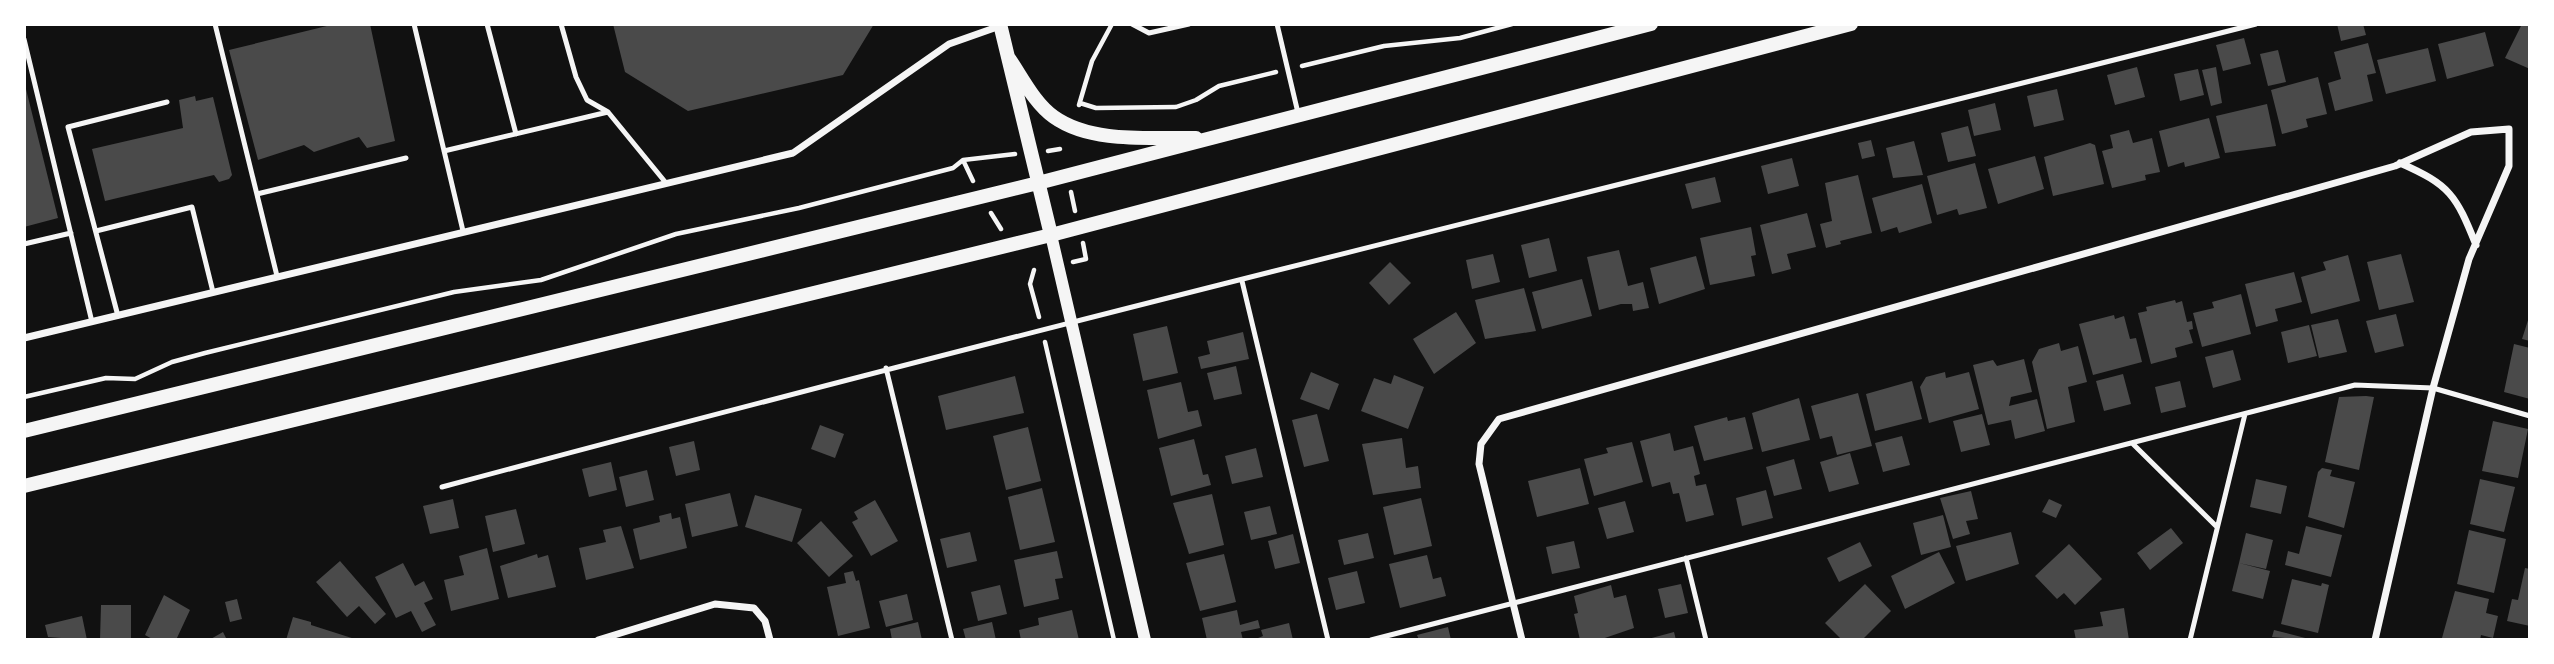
<svg xmlns="http://www.w3.org/2000/svg" width="2554" height="664" viewBox="0 0 2554 664" font-family="'Space Grotesk',sans-serif">
  <style>
    .building { fill: #4a4a4a }
    .lines { fill: none; stroke-linecap: round; stroke-linejoin: round }
    .path { stroke: #f5f5f5; stroke-width: 4.5 }
    .service { stroke: #f5f5f5; stroke-width: 5 }
    .minor { stroke: #f5f5f5; stroke-width: 7 }
    .tertiary { stroke: #f5f5f5; stroke-width: 12 }
    .secondary { stroke: #f5f5f5; stroke-width: 14 }
  </style>
  <rect width="100%" height="100%" fill="#111"/>
  <!-- building -->
  <path class="building" d="M335 24H370L395 141 367 148 359 137 314 152 304 145 258 160 229 50Z
    M613 24H874L843 75 688 111 625 72Z
    M2337 24H2363L2366 35 2341 41Z
    M2522 24H2530V69L2505 58Z
    M2485 32 2494 66 2447 79 2438 44Z
    M2244 38 2251 64 2223 71 2216 45Z
    M2368 43 2376 73 2367 75 2373 101 2335 111 2328 83 2341 79 2334 52Z
    M2428 48 2436 81 2386 94 2377 60Z
    M2278 50 2286 82 2268 86 2260 54Z
    M2137 67 2145 97 2115 105 2107 75Z
    M2216 67 2222 103 2211 106 2202 70Z
    M2198 69 2204 95 2180 101 2174 74Z
    M2318 77 2327 114 2306 119 2308 127 2282 134 2271 90Z
    M25 85 58 218 24 227V86Z
    M2057 89 2064 120 2034 127 2027 96Z
    M195 96 196 101 213 97 232 175 229 179 219 182 214 175 105 201 92 149 183 128 179 100Z
    M1995 103 2001 130 1974 136 1968 110Z
    M2267 104 2276 146 2225 153 2216 116Z
    M2209 118 2220 158 2185 167 2184 162 2168 167 2159 131Z
    M1968 126 1976 156 1948 162 1941 133Z
    M2129 130 2133 143 2152 138 2160 172 2145 175 2146 180 2112 188 2102 151 2113 148 2110 135Z
    M1871 140 1875 156 1862 159 1858 143Z
    M1914 141 1923 175 1893 178 1886 148Z
    M2090 143 2095 145 2104 184 2053 196 2044 157Z
    M2035 156 2044 189 1998 204 1988 169Z
    M1792 158 1799 186 1768 194 1761 166Z
    M1975 163 1987 208 1959 215 1957 209 1937 215 1927 176Z
    M1858 175 1872 233 1840 241 1841 244 1826 248 1820 224 1832 221 1825 183Z
    M1715 177 1721 202 1692 209 1685 184Z
    M1922 184 1932 223 1899 233 1897 227 1881 232 1872 198Z
    M1807 213 1816 247 1787 254 1791 269 1772 274 1760 225Z
    M1751 227 1756 255 1751 256 1755 276 1710 285 1700 238Z
    M1549 238 1557 271 1529 278 1521 245Z
    M1619 250 1628 286 1643 282 1649 308 1633 311 1632 304H1621L1599 310 1587 257Z
    M1493 254 1500 282 1472 289 1466 260Z
    M2401 254 2414 302 2379 310 2367 262Z
    M2348 255 2360 301 2311 314 2301 277 2326 270 2323 262Z
    M1696 256 1705 289 1659 304 1650 268Z
    M1390 262 1411 283 1389 305 1369 283Z
    M2294 272 2302 302 2275 309 2278 321 2256 327 2245 284Z
    M1582 279 1592 316 1542 329 1532 292Z
    M1524 288 1536 331 1485 339 1475 300Z
    M2241 294 2251 334 2202 347 2193 313 2214 308 2212 302Z
    M2175 300 2176 303 2182 301 2187 322 2192 321 2193 329 2189 330 2193 343 2175 348 2177 357 2151 364 2138 313 2147 311 2146 307Z
    M1456 312 1476 343 1434 374 1413 339Z
    M2396 314 2404 346 2375 353 2366 321Z
    M2530 314V341L2522 339Z
    M2114 315 2115 319 2124 316 2130 339 2136 338 2142 362 2093 375 2079 324Z
    M2338 319 2347 352 2319 358 2311 325Z
    M2309 325 2317 356 2288 363 2281 332Z
    M1167 326 1178 373 1143 381 1133 334Z
    M1243 332 1249 359 1201 369 1198 357 1210 354 1207 341Z
    M2059 343 2061 351 2078 346 2087 382 2068 387 2075 422 2047 429 2032 362 2039 349Z
    M2514 344 2530 348V399L2504 392Z
    M2233 350 2241 380 2213 388 2205 357Z
    M2024 359 2032 392 2011 397 2009 406 2037 399 2045 431 2015 439 2011 420 1988 425 1973 365 1993 360 1997 366Z
    M1236 366 1242 394 1214 400 1207 373Z
    M1311 372 1339 384 1329 410 1300 399Z
    M1945 372 1946 378 1969 372 1979 409 1929 423 1920 387 1926 377Z
    M2123 374 2131 404 2104 411 2096 381Z
    M1394 375 1424 387 1408 429 1361 411 1374 378 1391 384Z
    M1015 376 1024 413 946 430 938 396Z
    M1912 381 1922 419 1875 431 1866 394Z
    M2180 381 2186 407 2161 413 2155 387Z
    M1181 382 1188 412 1198 410 1202 426 1158 439 1147 390Z
    M1858 393 1872 446 1837 455 1832 436 1820 439 1811 406Z
    M2366 396 2374 397 2359 470 2325 462 2339 397Z
    M1799 398 1810 440 1762 452 1752 413Z
    M1317 414 1329 461 1304 467 1292 420Z
    M1982 414 1990 445 1961 452 1953 421Z
    M1727 417 1728 421 1745 417 1753 449 1704 461 1694 426Z
    M2493 421 2528 429 2518 478 2482 471Z
    M820 425 844 434 835 458 811 449Z
    M1028 427 1041 481 1006 490 993 436Z
    M1670 433 1674 451 1693 446 1700 474 1694 476 1696 486 1706 484 1714 515 1686 522 1679 493 1673 494 1670 482 1652 487 1640 441Z
    M1902 436 1910 465 1883 472 1875 443Z
    M1402 438 1406 468 1418 466 1421 488 1373 495 1362 444Z
    M1194 439 1203 475 1208 474 1211 485 1171 496 1159 448Z
    M694 441 700 470 676 476 669 447Z
    M1632 442 1643 482 1594 496 1584 459 1608 453 1606 448Z
    M1256 448 1263 477 1232 484 1225 456Z
    M1850 453 1859 484 1829 492 1820 462Z
    M1794 459 1802 489 1774 496 1766 467Z
    M611 462 617 490 589 497 582 469Z
    M1580 468 1589 504 1537 517 1528 481Z
    M2322 468 2332 470 2330 476 2355 482 2344 528 2308 517 2318 472Z
    M647 470 654 500 626 507 619 477Z
    M2256 479 2287 486 2281 514 2250 507Z
    M2480 479 2515 487 2504 532 2470 524Z
    M1042 488 1055 542 1020 550 1008 497Z
    M1766 490 1773 518 1742 526 1736 498Z
    M1971 491 1978 519 1966 521 1970 534 1953 539 1940 498Z
    M730 493 738 526 692 537 685 504Z
    M1212 494 1224 545 1189 554 1173 503Z
    M755 495 802 509 792 542 745 527Z
    M1421 498 1432 546 1394 555 1383 507Z
    M453 499 459 528 430 534 423 506Z
    M2049 499 2062 505 2056 518 2042 512Z
    M875 500 898 541 871 556 852 522 858 519 854 512Z
    M1625 501 1634 532 1607 539 1598 508Z
    M1270 506 1277 534 1251 540 1244 512Z
    M516 509 525 544 493 552 485 516Z
    M671 513 672 519 680 517 687 548 640 560 633 529 660 522 659 516Z
    M1943 515 1951 547 1921 555 1913 523Z
    M821 521 853 556 829 577 797 543Z
    M621 526 634 568 586 580 579 548 606 542 603 530Z
    M2306 526 2342 535 2331 577 2285 565 2288 551 2299 554Z
    M2171 528 2183 543 2150 570 2137 553Z
    M2469 530 2506 539 2494 593 2457 584Z
    M970 532 977 561 947 568 940 539Z
    M2011 532 2019 564 1966 581 1956 546Z
    M1368 533 1374 558 1344 565 1338 540Z
    M2246 533 2273 540 2266 569 2239 563Z
    M1293 534 1300 563 1275 569 1268 541Z
    M1574 541 1580 568 1552 574 1546 547Z
    M1860 542 1872 566 1839 582 1827 558Z
    M2069 544 2102 579 2075 605 2064 593 2057 599 2035 576Z
    M487 548 499 599 451 611 444 580 464 575 459 556Z
    M1057 551 1063 578 1055 579 1059 599 1024 607 1014 560Z
    M1939 552 1955 583 1905 609 1891 576Z
    M537 554 538 558 548 555 556 587 508 598 500 566Z
    M1224 554 1236 602 1200 611 1186 563Z
    M1427 555 1433 579 1441 577 1446 596 1400 608 1389 564Z
    M340 561 386 614 375 624 359 606 347 617 316 582Z
    M403 563 415 586 424 581 433 599 424 603 436 625 422 632 411 611 396 618 375 577Z
    M2239 563 2270 571 2263 599 2232 591Z
    M2525 568 2530 569V626L2507 621 2512 599 2518 600Z
    M853 571 856 581 859 580 870 628 838 636 827 587 846 583 844 573Z
    M1357 571 1365 603 1336 610 1328 578Z
    M2292 579 2321 586 2322 583 2329 585 2318 633 2281 624Z
    M1681 584 1688 613 1665 618 1658 589Z
    M1865 584 1891 611 1862 640H1842L1825 623Z
    M1000 585 1007 614 978 621 971 592Z
    M1611 585 1614 598 1626 595 1634 628 1599 640H1580L1574 614 1578 613 1574 596Z
    M2455 591 2489 599 2486 613 2498 616 2493 638 2481 635 2480 640 2442 638Z
    M907 594 913 620 886 627 879 601Z
    M164 595 190 610 176 640H154L145 635Z
    M237 599 242 619 230 622 225 602Z
    M101 605H131V640H100Z
    M2124 608 2129 640H2076L2074 630 2103 626 2100 612Z
    M1072 610 1079 640H1021L1019 630 1039 625 1038 618Z
    M1237 610 1240 625 1258 620 1260 628 1241 632 1243 640H1207L1202 618Z
    M82 616 87 640 48 637 45 625Z
    M293 617 311 622V625L358 640H286Z
    M918 622 922 640H892L890 629Z
    M992 622 996 640H966L963 629Z
    M1289 623 1293 640H1253L1263 636 1261 630Z
    M1448 627 1451 640H1419L1417 635Z
    M2274 630 2309 639V640L2272 637Z
    M223 632 227 640H209Z
    M1674 632 1676 640H1648V639Z"/>
  <g class="lines">
    <!-- path -->
    <path class="path" d="M1302 66 1384 46 1460 38 1512 24
      M1080 103 1096 108 1176 107 1196 100 1219 86 1276 72
      M1079 105 1092 61 1112 24
      M1048 151 1060 149
      M963 160 973 181
      M1071 192 1075 211
      M991 213 1001 229
      M1073 262 1086 259 1083 243
      M1034 270 1030 284 1039 317
      M1045 342 1114 640
      M24 397 106 378 135 379 172 362 205 353 454 292 541 280 676 234 799 208 953 168 963 160 1015 154"/>
    <!-- service -->
    <path class="service" d="M215 24 277 276
      M414 24 463 231
      M487 24 516 134
      M561 24 576 77 587 100 608 112
      M1132 24 1149 33 1189 24
      M1277 24 1298 113
      M24 39 92 322
      M444 151 608 112 666 183
      M257 194 406 158
      M96 231 192 207 213 292
      M24 244 71 233
      M1242 281 1328 640
      M118 316 68 127 167 102
      M886 368 952 640
      M2132 443 2217 527
      M442 487C1044 325 1651 178 2256 24
      M1686 558 1706 640
      M1371 640 2355 385 2433 388 2530 416
      M2190 640 2245 414"/>
    <!-- minor -->
    <path class="minor" d="M2400 163C2450 185 2456 195 2476 245
      M24 338 793 153 949 44 1000 26
      M598 640 715 604 754 608 765 621 770 640
      M1522 640 1479 464 1481 444 1499 419 2395 166 2471 132 2509 129V166L2469 259 2433 388 2375 640"/>
    <!-- tertiary -->
    <path class="tertiary" d="M1051 235 1145 640"/>
    <!-- secondary -->
    <path class="secondary" d="M1000 24 1051 235
      M1008 57C1022 77 1034 103 1054 117 1092 144 1152 137 1196 138
      M24 431 1038 183 1651 24
      M24 486 1051 235 1851 24"/>
  </g>
  <!-- border -->
  <rect width="2554" height="664" fill="none" stroke="#ffffff" stroke-width="52"/>
</svg>
